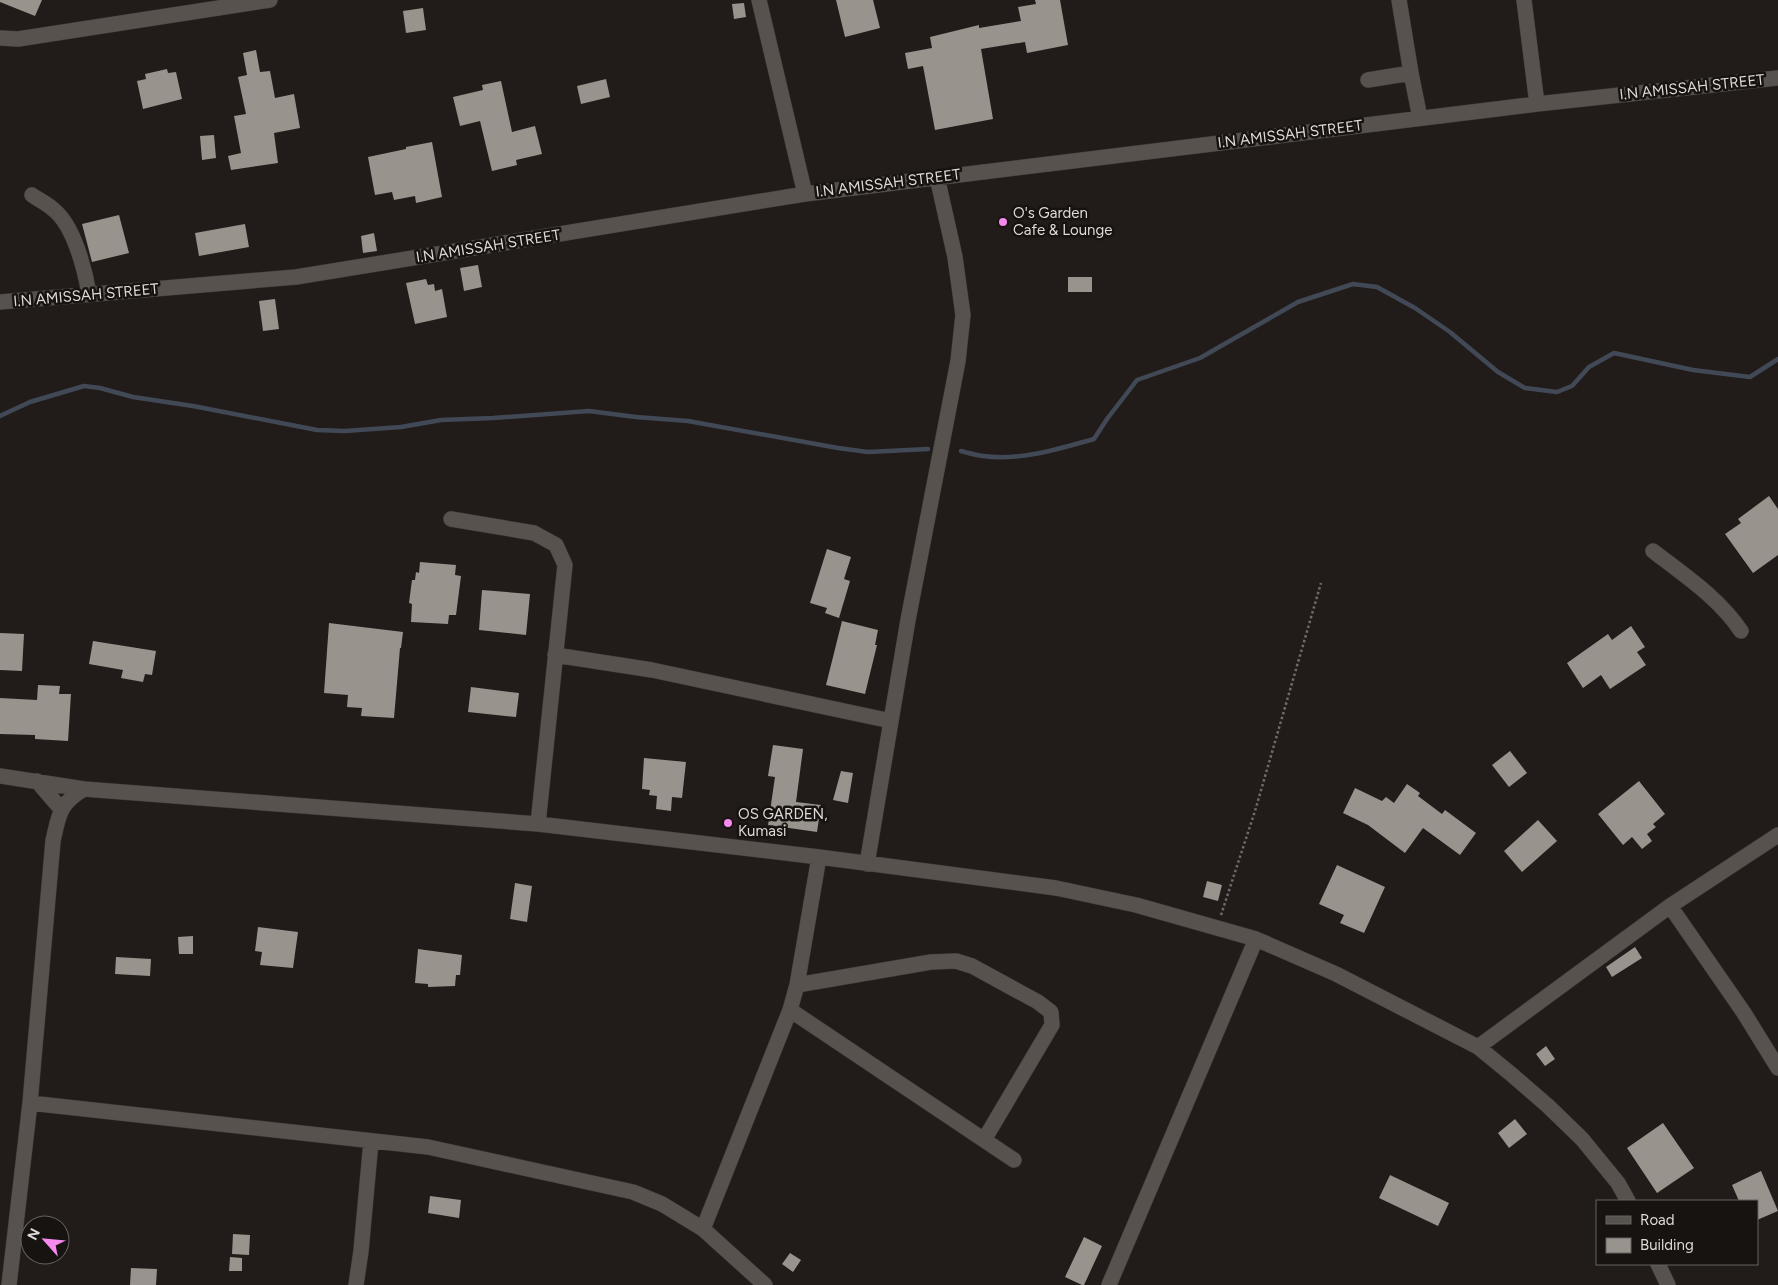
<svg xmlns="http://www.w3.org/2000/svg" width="1778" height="1285" viewBox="0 0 1778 1285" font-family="Figtree,sans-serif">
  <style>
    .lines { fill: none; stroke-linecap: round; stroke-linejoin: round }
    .stream { stroke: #424956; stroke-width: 4.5 }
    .building { fill: #99938e }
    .minor-casing { stroke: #3d3a38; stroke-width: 16 }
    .path { stroke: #6f6b68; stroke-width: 2.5; stroke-dasharray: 2.5 2.5; stroke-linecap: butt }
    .minor { stroke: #57524d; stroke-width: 15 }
    .poi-dot { fill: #f589ee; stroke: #171310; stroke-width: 2 }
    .labels { text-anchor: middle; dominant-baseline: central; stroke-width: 5; stroke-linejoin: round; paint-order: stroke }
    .street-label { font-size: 15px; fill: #dddad8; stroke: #171310 }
    .poi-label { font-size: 15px; fill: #dddad8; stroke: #171310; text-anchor: start }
  </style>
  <rect width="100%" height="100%" fill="#211c19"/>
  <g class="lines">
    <!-- stream -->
    <path class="stream" d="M0 416 30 402 84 386 100 388 133 397 193 406 317 430 345 431 401 427 441 420 493 418 589 411 636 417 688 421 838 448 868 452 928 449
      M961 451C968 453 976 455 983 456 1021 461 1058 449 1094 439L1107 419 1137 380 1200 358 1298 302 1353 284 1377 287 1415 308 1450 332 1498 372 1525 388 1557 392 1572 386 1589 367 1614 353 1693 370 1750 377 1778 359"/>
  </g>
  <!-- building -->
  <path class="building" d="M0 0H42L35 16 0 2Z
    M836 0H873L880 28 845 37Z
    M1035 0H1060L1068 45 1027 53 1025 42 981 49 993 119 935 130 923 66 908 69 905 53 932 48 930 37 979 25V28L1021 21 1018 7 1036 4Z
    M744 3 746 17 734 19 732 4Z
    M423 8 426 30 406 33 403 11Z
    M256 50 260 72 270 71 275 98 294 94 300 128 274 133 278 163 231 170 228 156 241 153 234 116 246 114 238 77 247 75 243 53Z
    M167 69 168 73 176 72 182 99 143 109 137 81 146 79 145 74Z
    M606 79 610 97 581 104 577 86Z
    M501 81 512 132 535 126 542 154 516 160 517 165 492 171 480 121 460 126 453 97 483 90 482 85Z
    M214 135 216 158 202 160 200 136Z
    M432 142 442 197 416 203 415 196 394 200 392 192 375 195 368 157 406 149V147Z
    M119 215 129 253 92 262 82 224Z
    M245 224 249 247 199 256 195 233Z
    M374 233 377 251 363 253 361 236Z
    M478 265 482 287 464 291 460 268Z
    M1068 277H1092V292H1068Z
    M426 279 428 285 434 284 435 291 442 289 447 317 415 324 406 283Z
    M275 299 279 329 263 331 259 301Z
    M1769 496 1778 509V555L1753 573 1725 534 1741 523 1738 519Z
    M827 549 851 557 844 579 850 581 839 618 825 613 827 608 810 603Z
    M420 562 456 565 455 575 461 576 456 615H449L448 624 411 622 412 604 409 603 412 580H415L416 572 419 573Z
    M482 590 530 594 526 635 479 630Z
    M842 621 878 630 875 645H877L865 694 826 685Z
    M329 623 403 632 401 648H400L394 718 361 716 362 708 347 707 348 695 324 693Z
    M1631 626 1645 647 1637 652 1646 665 1610 689 1601 675 1583 688 1567 663 1608 634 1612 640Z
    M0 633 24 634 22 671 0 670Z
    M93 641 156 651 152 675 145 674 143 682 121 678 123 670 89 664Z
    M38 685 60 686 59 694H71L68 741 35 739V735L0 734V698L37 700Z
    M471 687 519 693 516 717 468 712Z
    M773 745 803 749 796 802 821 805 817 832 768 825 775 777 768 776Z
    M1510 751 1527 773 1509 787 1492 765Z
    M644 758 686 762 682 798 672 797 671 811 656 809 657 796 649 795 650 790 642 789Z
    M841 771 853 773 848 803 833 800Z
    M1639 781 1665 814 1653 824 1656 827 1647 834 1652 841 1642 849 1632 837 1623 845 1598 814Z
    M1407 784 1420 793 1418 796 1442 814 1445 810 1476 833 1460 855 1423 828 1405 853 1368 825 1343 813 1355 788 1382 801 1386 797 1394 803Z
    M1538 820 1557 841 1522 872 1504 851Z
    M1337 865 1385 887 1364 933 1340 923 1344 915 1319 904Z
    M1207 881 1222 885 1218 901 1203 897Z
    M515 883 532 886 527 922 510 919Z
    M258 927 298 932 293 968 260 965 262 952 255 951Z
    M193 936V954H179L178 937Z
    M1635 947 1642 958 1612 977 1606 967Z
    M418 949 462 955 460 975H456L455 986 428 987V984L415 983Z
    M116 957 151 959 150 976 115 974Z
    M1546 1046 1555 1059 1545 1066 1536 1054Z
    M1515 1119 1527 1134 1509 1148 1498 1133Z
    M1663 1123 1694 1168 1657 1193 1627 1148Z
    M1761 1171 1778 1211 1757 1220V1201H1739L1732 1185Z
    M1390 1175 1449 1203 1438 1226 1379 1198Z
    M430 1196 461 1200 459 1218 428 1213Z
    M233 1234 250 1235 249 1255 232 1254Z
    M1084 1237 1102 1246 1084 1285H1082L1065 1277Z
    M790 1253 801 1260 793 1272 782 1264Z
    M230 1257 242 1258V1271H229Z
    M131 1268 157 1269 156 1285H130Z"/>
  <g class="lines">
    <defs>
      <path id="minor" d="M759 0 805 194
        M1399 0 1411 73 1420 118
        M1524 0 1537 104
        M0 38 18 39 270 0
        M1368 80 1411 73
        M32 195C39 200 48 204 54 210 74 226 85 270 89 294
        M0 302 296 277 805 194 1537 104 1778 78
        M451 519 534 533 556 545 565 565 538 824
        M1653 551C1684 575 1719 598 1741 631
        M555 655 652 670 891 721
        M0 776 84 789 538 824 819 857 1056 888 1136 905 1256 939 1336 974 1478 1047 1511 1074 1548 1106 1582 1139 1618 1183 1628 1201
        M37 781 61 809
        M867 864 908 620 958 361 963 315 955 257 937 177
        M1670 906 1744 1013 1778 1068
        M797 985 931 962 956 961 972 966 1038 1002 1051 1012 1052 1025 984 1140
        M790 1010 1014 1160
        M1478 1047 1670 906 1778 835
        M30 1103 428 1147 633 1192 662 1204 703 1229 765 1285
        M703 1229 790 1010 797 985 819 857
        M1658 1264 1668 1285
        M9 1285 30 1103 53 841C59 814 59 804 84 789
        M356 1285 361 1251 371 1141
        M1109 1285 1256 939"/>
    </defs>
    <!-- minor casing -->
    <use href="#minor" class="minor-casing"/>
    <!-- path -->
    <path class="path" d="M1221 915 1255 811 1321 583"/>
    <!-- minor -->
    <use href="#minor" class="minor"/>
  </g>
  <!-- markers -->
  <g class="poi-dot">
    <circle cx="1003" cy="222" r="5"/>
    <circle cx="728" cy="823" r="5"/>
  </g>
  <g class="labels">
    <!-- street labels -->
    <g class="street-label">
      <text transform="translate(1692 87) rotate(-6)">I.N AMISSAH STREET</text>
      <text transform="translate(1290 134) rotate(-7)">I.N AMISSAH STREET</text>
      <text transform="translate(888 183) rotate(-7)">I.N AMISSAH STREET</text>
      <text transform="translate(488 246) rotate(-9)">I.N AMISSAH STREET</text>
      <text transform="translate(86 295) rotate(-5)">I.N AMISSAH STREET</text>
    </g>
    <!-- poi labels -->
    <g class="poi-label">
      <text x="1013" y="213">O's Garden<tspan x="1013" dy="17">Cafe &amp; Lounge</tspan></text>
      <text x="738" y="814">OS GARDEN,<tspan x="738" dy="17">Kumasi</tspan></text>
    </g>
  </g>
  <!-- legend -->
  <rect x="1596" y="1200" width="162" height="65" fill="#171310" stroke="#666360"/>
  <rect x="1606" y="1216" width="25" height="8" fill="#57524d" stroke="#666360"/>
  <text x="1640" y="1225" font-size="15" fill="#dddad8">Road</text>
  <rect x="1606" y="1238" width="25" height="15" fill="#99938e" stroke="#666360"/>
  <text x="1640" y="1250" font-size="15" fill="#dddad8">Building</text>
  <!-- north arrow -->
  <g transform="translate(45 1240) rotate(297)"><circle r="24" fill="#171310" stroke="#666360"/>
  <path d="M0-4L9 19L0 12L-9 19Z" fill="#f589ee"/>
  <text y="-8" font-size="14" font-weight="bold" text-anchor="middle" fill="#dddad8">N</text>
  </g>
</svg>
